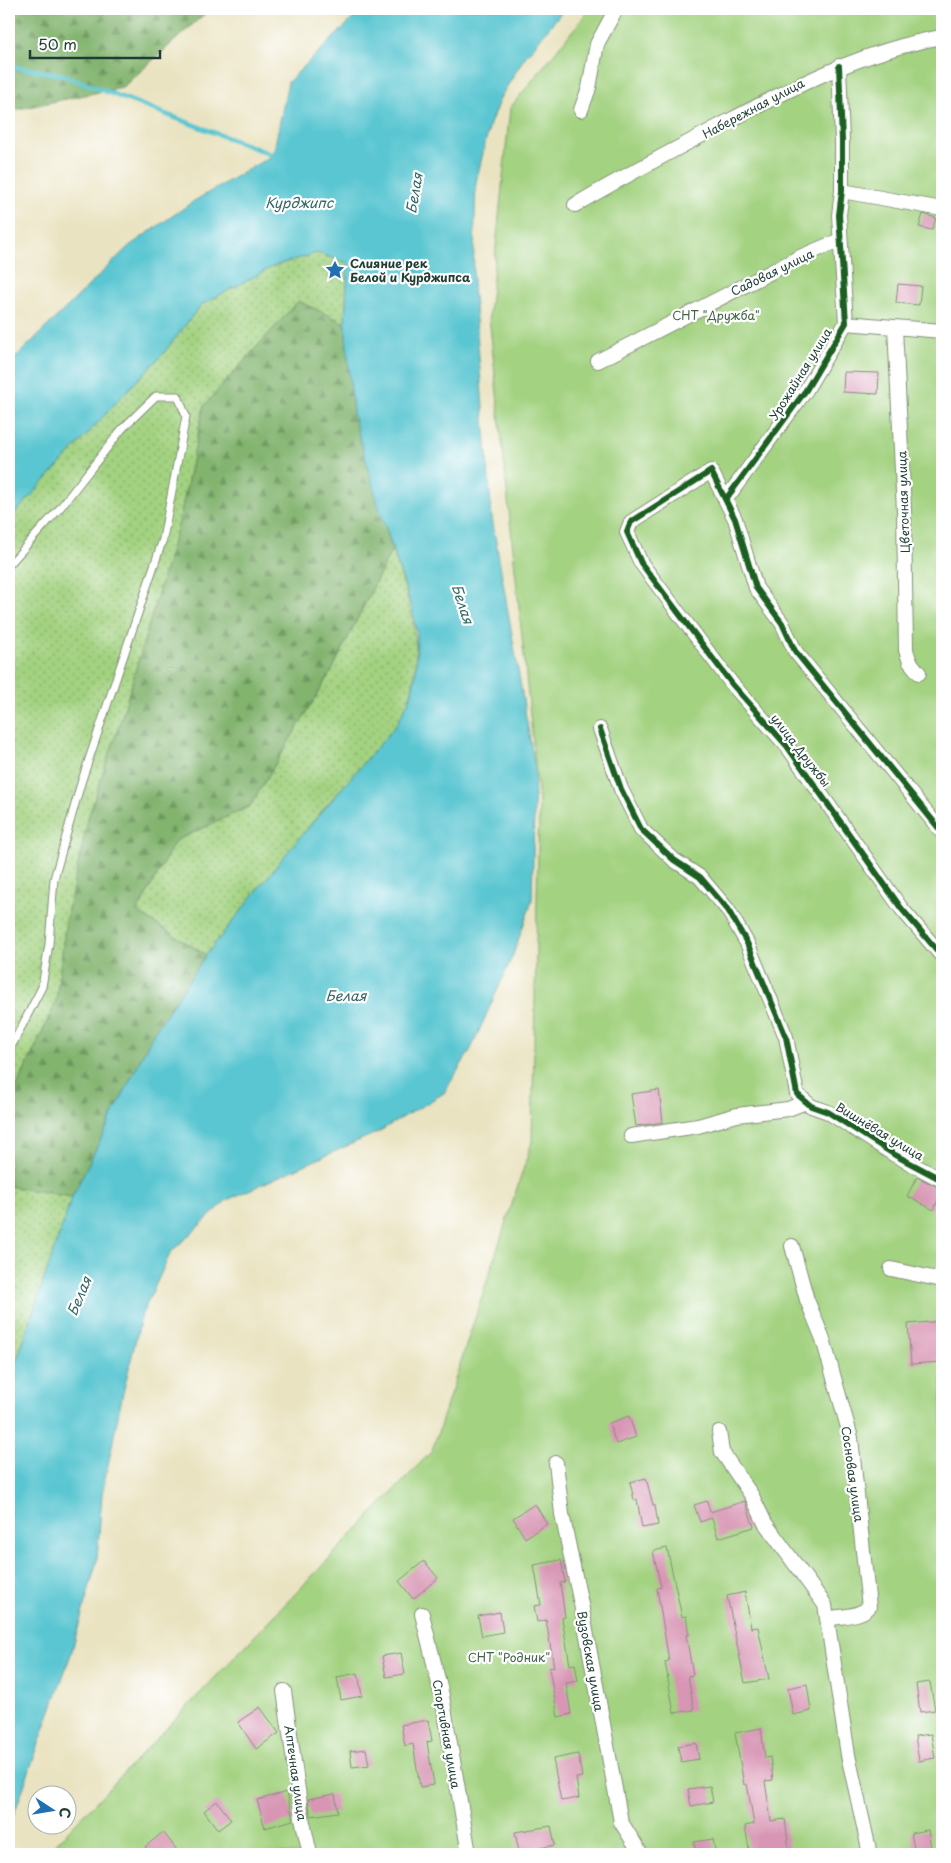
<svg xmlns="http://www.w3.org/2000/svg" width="951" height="1863" viewBox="0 0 951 1863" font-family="'Playpen Sans',sans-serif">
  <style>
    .grass { fill: url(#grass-dots); stroke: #61885a }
    .forest { fill: url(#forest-firs); stroke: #507851 }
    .garden { fill: #a3d280; stroke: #61885a }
    .water { fill: #5ac6d1; stroke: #3c8282 }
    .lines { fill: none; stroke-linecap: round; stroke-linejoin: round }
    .stream { stroke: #5ac6d1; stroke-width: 5 }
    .building { fill: #d895b4 }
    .lane-casing { stroke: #84907a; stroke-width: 9 }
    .street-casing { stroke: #84907a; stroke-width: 16 }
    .lane { stroke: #fff; stroke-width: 7 }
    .street { stroke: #fff; stroke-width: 14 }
    .cycleway-casing { stroke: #fff; stroke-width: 9 }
    .cycleway { stroke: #1b5e20; stroke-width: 6 }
    .labels { text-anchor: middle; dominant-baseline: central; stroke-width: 4.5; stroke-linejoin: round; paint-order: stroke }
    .street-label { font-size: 12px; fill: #1f3d34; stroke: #fff }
    .poi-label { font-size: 12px; font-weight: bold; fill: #1f3d34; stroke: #fff; text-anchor: start }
    .park-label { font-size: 12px; fill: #406247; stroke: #fff }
    .water-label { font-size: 14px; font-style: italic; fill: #316663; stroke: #fff }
  </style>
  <defs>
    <pattern id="grass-dots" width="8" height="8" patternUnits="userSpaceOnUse" patternTransform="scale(1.25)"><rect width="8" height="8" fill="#a3d280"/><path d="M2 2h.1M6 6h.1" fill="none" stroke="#84ac6a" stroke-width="1.8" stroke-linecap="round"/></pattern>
    <pattern id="forest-firs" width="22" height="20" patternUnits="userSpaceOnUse" patternTransform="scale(1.25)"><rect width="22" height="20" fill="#82b46e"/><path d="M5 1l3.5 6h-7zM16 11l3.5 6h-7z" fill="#6a945b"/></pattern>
  </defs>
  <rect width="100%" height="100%" fill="#fff"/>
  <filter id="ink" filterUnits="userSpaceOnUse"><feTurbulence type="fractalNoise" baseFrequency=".02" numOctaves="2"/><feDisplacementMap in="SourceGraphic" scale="10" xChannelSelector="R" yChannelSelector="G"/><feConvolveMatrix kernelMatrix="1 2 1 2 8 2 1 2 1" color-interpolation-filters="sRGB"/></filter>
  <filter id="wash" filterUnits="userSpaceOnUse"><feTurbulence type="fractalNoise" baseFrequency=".0096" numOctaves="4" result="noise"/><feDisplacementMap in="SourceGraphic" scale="20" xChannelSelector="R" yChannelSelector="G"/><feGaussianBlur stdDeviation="1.12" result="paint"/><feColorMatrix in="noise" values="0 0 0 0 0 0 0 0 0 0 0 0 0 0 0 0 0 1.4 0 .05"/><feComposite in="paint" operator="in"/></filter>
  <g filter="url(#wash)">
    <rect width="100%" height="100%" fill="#eae3c1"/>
    <!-- grass -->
    <path class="grass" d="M317 253 348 263 345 323 298 301 204 406 179 522 122 717 89 815 66 920 56 1002 9 1105V520L123 395 162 355 201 305 274 266Z
      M392 549C409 600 424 640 411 693 401 732 351 776 325 807 284 856 245 906 206 955L137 912 175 841 250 806 332 670Z
      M9 1186 72 1197 9 1383Z"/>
    <!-- forest -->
    <path class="forest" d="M9 9H210L123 87 9 111Z
      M298 301 345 323 353 414 392 549 332 670 250 806 175 841 137 912 206 955 154 1032 72 1197 9 1186V1105L56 1002 66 920 89 815 122 717 179 522 204 406Z"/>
    <!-- garden -->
    <path class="garden" d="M590 9H942V1854H46L432 1451 532 1142 539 802 489 316 510 108Z"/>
    <!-- water -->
    <path class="water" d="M363 9H564L523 60 500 98 490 124 476 182 473 283 492 518 535 769 532 901 513 955 471 1049 444 1093 378 1132 227 1200 171 1252 142 1314 122 1397 102 1494 97 1560 71 1654 9 1828V1383L72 1197 154 1032 206 955 290 849 397 724 411 696 416 672 417 634 412 608 377 501 353 414 345 323 348 263 317 253 274 266 201 305 162 355 123 395 9 520V364L129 246 194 201 273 155 288 82Z"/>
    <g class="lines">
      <!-- stream -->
      <path class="stream" d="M9 66 63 75 273 155 275 159"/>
    </g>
    <g id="blocks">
      <!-- building -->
      <path class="building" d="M923 214 936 218 932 230 919 227Z
        M898 284 921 286 919 305 896 303Z
        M844 372 879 373 878 394 843 392Z
        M659 1090 663 1122 636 1126 631 1094Z
        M917 1177 942 1189 934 1210 907 1196Z
        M942 1321V1362L911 1364 908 1324Z
        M629 1416 636 1437 616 1444 609 1423Z
        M646 1478 653 1505H655L658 1525 642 1528 637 1499 634 1500 630 1482Z
        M707 1501 710 1512 745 1501 754 1527 718 1538 712 1518 700 1522 694 1505Z
        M535 1504 547 1524 525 1538 513 1518Z
        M667 1548 682 1617 686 1616 689 1635H686L693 1675 688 1676 694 1710 674 1713 665 1662 669 1661 657 1588 661 1587 653 1551Z
        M561 1560 565 1582 560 1583 565 1617 562 1618 570 1665 575 1664 578 1681 566 1683 571 1714 558 1717 549 1668 554 1667 546 1620 537 1622 534 1606 541 1605 534 1565Z
        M424 1561 438 1578 413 1599 399 1581Z
        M745 1592 751 1628 758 1627 769 1679 745 1683 727 1596Z
        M500 1612 503 1632 482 1636 478 1616Z
        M401 1653 405 1674 386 1677 382 1656Z
        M358 1673 362 1696 341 1700 337 1677Z
        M930 1682 935 1710 920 1712 916 1684Z
        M807 1684 811 1711 793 1715 788 1688Z
        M260 1707 279 1733 256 1749 238 1722Z
        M428 1720 432 1741 427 1742 434 1785 420 1787 413 1744 405 1746 401 1725Z
        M761 1728 765 1758 770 1757 773 1780 765 1781 771 1821 785 1819 789 1849 750 1854 745 1826 754 1824 747 1784 744 1785 735 1733Z
        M931 1734 935 1758 919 1761 915 1736Z
        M696 1743 699 1759 681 1762 678 1746Z
        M366 1749 369 1765 352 1767 350 1751Z
        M578 1754 582 1777 576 1778 579 1798 561 1801 553 1759Z
        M710 1786 713 1802 691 1806 688 1789Z
        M287 1792 293 1820 265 1828 257 1800Z
        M335 1794 338 1812 311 1816 308 1799Z
        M217 1801 231 1820 218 1830 204 1811Z
        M551 1826 555 1845 519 1852 515 1832Z
        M928 1830 932 1853 915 1854 911 1833Z
        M163 1832 180 1854H151L145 1847Z
        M713 1839 716 1854H696L694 1842Z"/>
    </g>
  </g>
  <g filter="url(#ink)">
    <use href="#blocks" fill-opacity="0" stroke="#84907a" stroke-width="1"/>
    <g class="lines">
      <defs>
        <path id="lane" d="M9 565 60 508 122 429 156 396H178L186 416 163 539 81 783 54 879 49 944 42 987 9 1051"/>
        <path id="street" d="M581 110 589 88 597 44 616 9
          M842 191 942 209
          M575 205C624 176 674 150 725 123 795 86 863 51 942 37
          M846 323 942 331
          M895 327 904 511 906 650 910 662 919 673
          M598 361 800 257 840 240
          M726 499 806 390 846 323 839 215 842 191V141L839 66
          M600 729 621 789 641 829 674 860 700 877 728 910 747 943 786 1037 797 1094 811 1106 828 1112 895 1155 942 1180
          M942 832 795 651 782 623 756 588 735 519 711 471 631 522 627 532 641 563 732 684 787 746 901 908 942 956
          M631 1136 698 1126 737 1115 788 1109 806 1102
          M792 1246 807 1300 823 1339 851 1438 869 1607C860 1617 839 1616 827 1619
          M891 1269 942 1280
          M719 1432 722 1452 752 1496 765 1523 825 1605 848 1755 870 1854
          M556 1463 562 1514 582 1609 621 1822 641 1854
          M422 1614 442 1696 469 1854
          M284 1691 302 1818 310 1854"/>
      </defs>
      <!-- lane casing -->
      <use href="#lane" class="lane-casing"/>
      <!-- street casing -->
      <use href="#street" class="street-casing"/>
      <!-- lane -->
      <use href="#lane" class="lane"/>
      <!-- street -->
      <use href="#street" class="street"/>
      <defs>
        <path id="cycleway" d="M726 499 806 390 846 323 839 215 842 191V141L839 66
          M600 729 621 789 641 829 674 860 700 877 728 910 747 943 786 1037 797 1094 811 1106 828 1112 895 1155 942 1180
          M942 832 795 651 782 623 756 588 735 519 711 471 631 522 627 532 641 563 732 684 787 746 901 908 942 956"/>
      </defs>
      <!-- cycleway casing -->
      <use href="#cycleway" class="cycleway-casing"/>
      <!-- cycleway -->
      <use href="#cycleway" class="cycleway"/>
    </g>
  </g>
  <!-- icons -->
  <defs>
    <symbol id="sight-bare" viewBox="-9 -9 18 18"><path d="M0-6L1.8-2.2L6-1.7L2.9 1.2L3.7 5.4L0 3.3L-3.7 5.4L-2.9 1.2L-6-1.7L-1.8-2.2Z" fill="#1f6fb2" stroke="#fff" stroke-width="2.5" paint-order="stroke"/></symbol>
  </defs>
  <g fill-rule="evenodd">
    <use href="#sight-bare" x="321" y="256" width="28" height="28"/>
  </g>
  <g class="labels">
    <!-- street labels -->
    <g class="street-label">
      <text transform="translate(753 108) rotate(-28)">Набережная улица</text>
      <text transform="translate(772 272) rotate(-26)">Садовая улица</text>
      <text transform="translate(800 374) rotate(-58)">Урожайная улица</text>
      <text transform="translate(903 502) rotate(-92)">Цветочная улица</text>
      <text transform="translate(801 750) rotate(52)">улица Дружбы</text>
      <text transform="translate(880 1131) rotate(31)">Вишнёвая улица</text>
      <text transform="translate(853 1474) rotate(82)">Сосновая улица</text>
      <text transform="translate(591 1661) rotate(80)">Вузовская улица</text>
      <text transform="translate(447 1734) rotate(80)">Спортивная улица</text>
      <text transform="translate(296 1773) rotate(82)">Аптечная улица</text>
    </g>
    <!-- poi labels -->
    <g class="poi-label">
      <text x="350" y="263">Слияние рек<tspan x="350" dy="14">Белой и Курджипса</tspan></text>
    </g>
    <!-- park labels -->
    <g class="park-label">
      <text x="716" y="315">СНТ "Дружба"</text>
      <text x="509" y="1657">СНТ "Родник"</text>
    </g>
    <!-- water labels -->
    <g class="water-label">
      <text transform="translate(414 193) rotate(-80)">Белая</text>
      <text x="299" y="202">Курджипс</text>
      <text transform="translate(463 604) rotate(72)">Белая</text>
      <text x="346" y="995">Белая</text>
      <text transform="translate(79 1296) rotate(-67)">Белая</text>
    </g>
  </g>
  <!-- margin -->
  <rect width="951" height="1863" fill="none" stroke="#fff" stroke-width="30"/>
  <!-- north arrow -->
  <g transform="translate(52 1810) rotate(102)"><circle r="24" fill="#ffffff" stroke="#a5b1ae"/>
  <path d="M0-4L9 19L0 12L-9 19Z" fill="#1f6fb2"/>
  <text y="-8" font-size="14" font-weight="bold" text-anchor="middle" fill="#1f3d34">С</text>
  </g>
  <!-- scale -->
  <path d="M30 50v8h130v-8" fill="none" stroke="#1f3d34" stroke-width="2.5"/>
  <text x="38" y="50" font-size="15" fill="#1f3d34" stroke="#ffffff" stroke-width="4" paint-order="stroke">50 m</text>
</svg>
